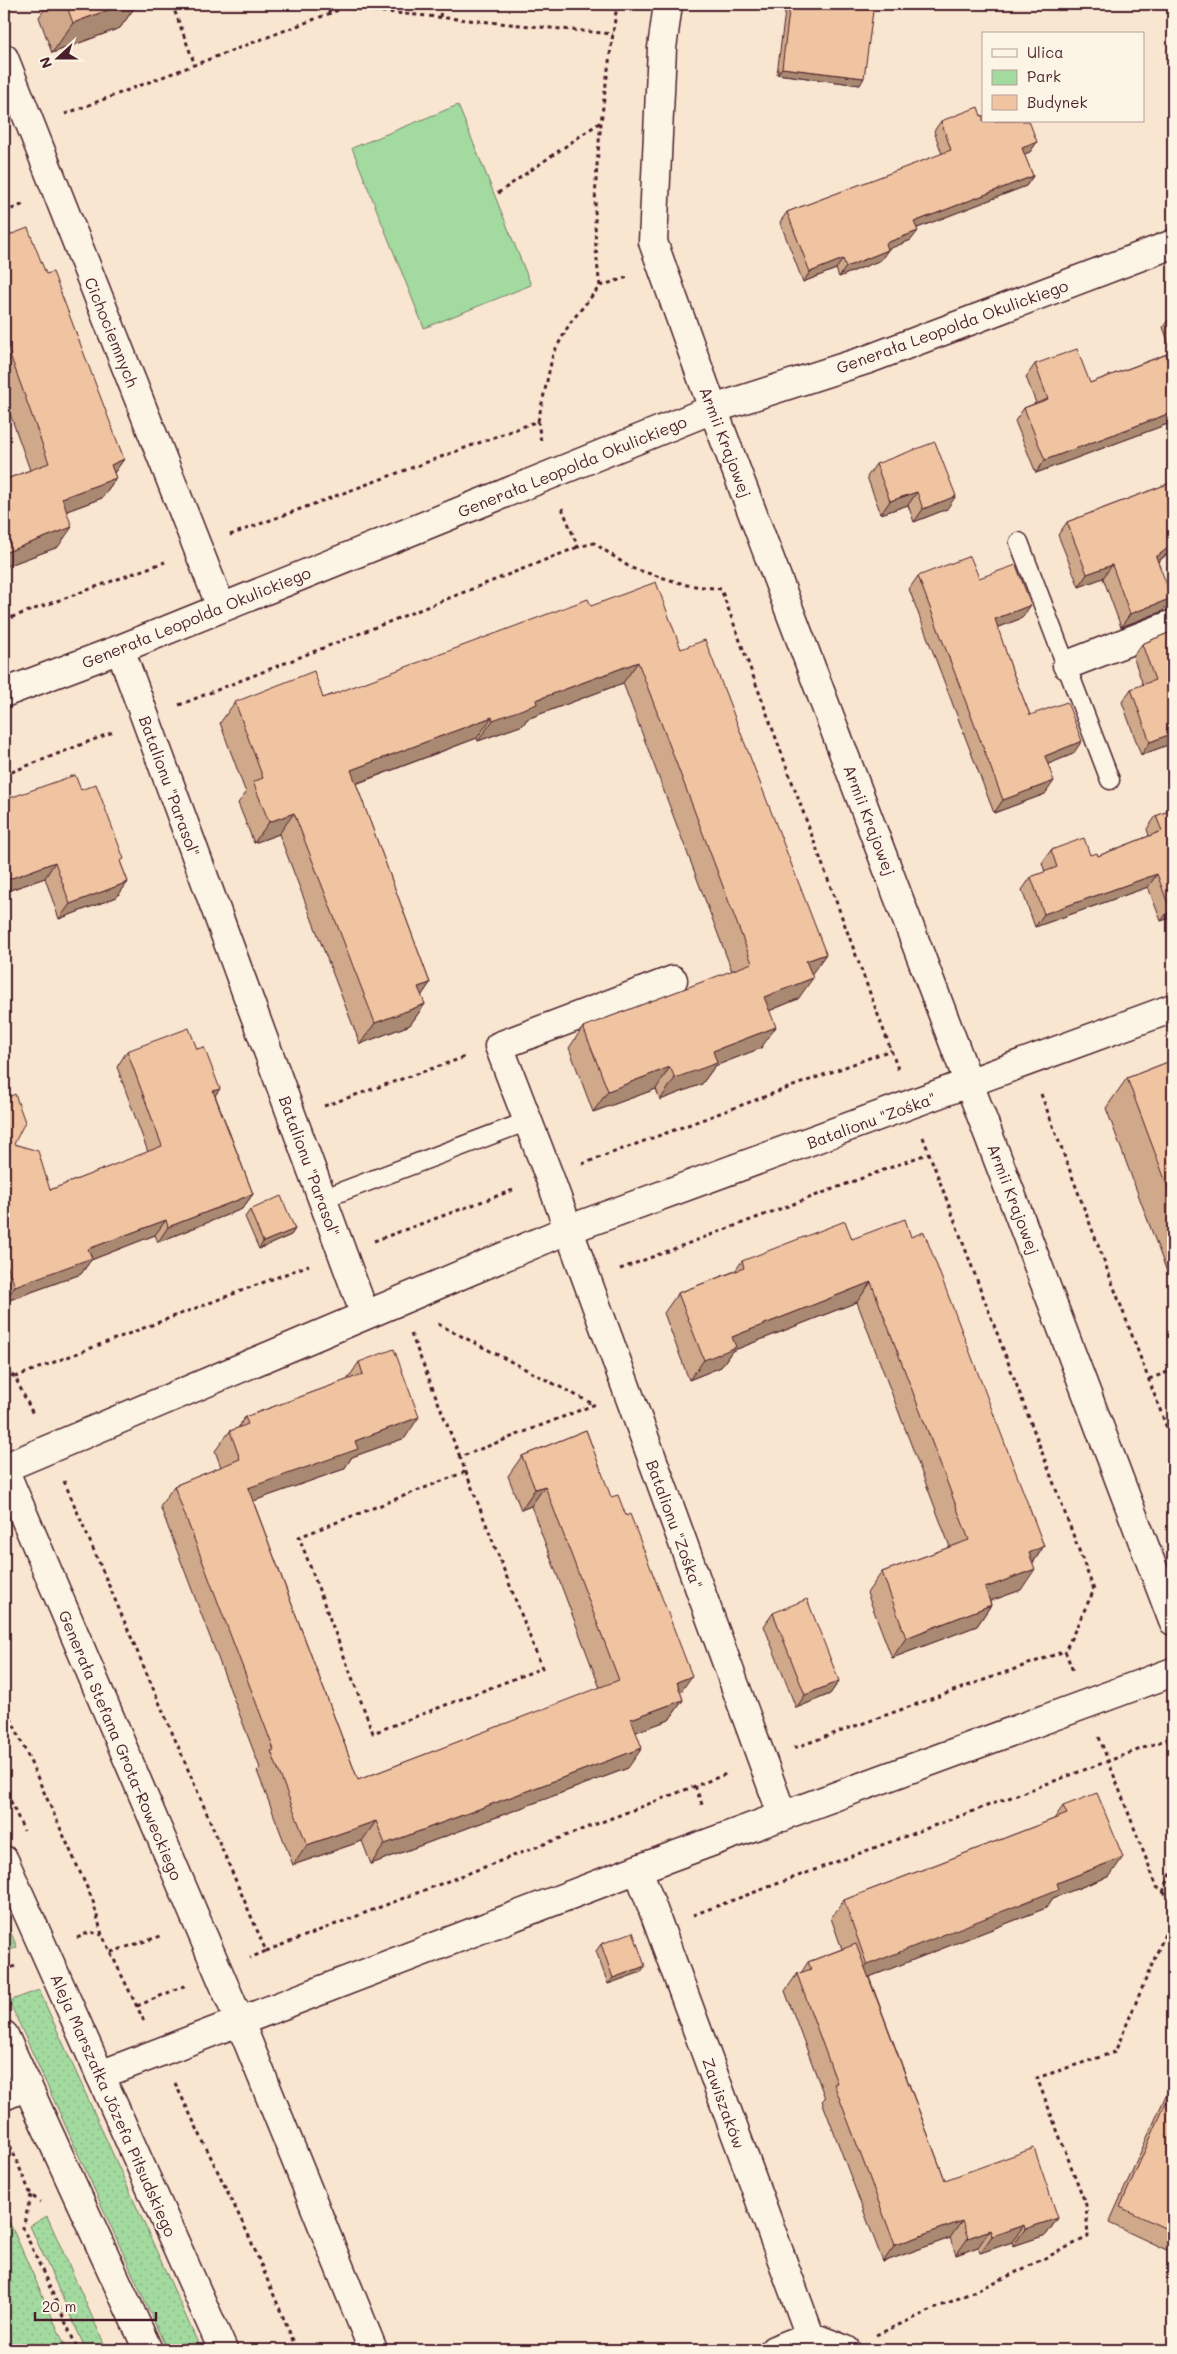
<svg xmlns="http://www.w3.org/2000/svg" width="1177" height="2354" viewBox="0 0 1177 2354" font-family="Mali,sans-serif">
  <style>
    .grass { fill: url(#grass-dots); stroke: #767c65 }
    .park { fill: #a2da9f; stroke: #767c65 }
    .lines { fill: none; stroke-linecap: round; stroke-linejoin: round }
    .service-casing { stroke: #4a1f2b; stroke-width: 21 }
    .minor-casing { stroke: #4a1f2b; stroke-width: 31 }
    .tertiary-casing { stroke: #4a1f2b; stroke-width: 31 }
    .path { stroke: #4a1f2b; stroke-width: 3; stroke-dasharray: 4 4; stroke-linecap: butt }
    .service { stroke: #fcf5e5; stroke-width: 18 }
    .minor { stroke: #fcf5e5; stroke-width: 28 }
    .tertiary { stroke: #fcf5e5; stroke-width: 28 }
    .wall { fill: #cfa98a; stroke: #4a1f2b }
    .shaded-wall { fill: #a98971; stroke: #4a1f2b }
    .building { fill: #f1c4a1; stroke: #4a1f2b }
    .labels { text-anchor: middle; dominant-baseline: central; stroke-width: 4; stroke-linejoin: round; paint-order: stroke }
    .street-label { font-size: 16px; fill: #4a1f2b; stroke: #fcf5e5 }
  </style>
  <defs>
    <pattern id="grass-dots" width="8" height="8" patternUnits="userSpaceOnUse" patternTransform="scale(1.25)"><rect width="8" height="8" fill="#a2da9f"/><path d="M2 2h.1M6 6h.1" fill="none" stroke="#8dbb89" stroke-width="1.8" stroke-linecap="round"/></pattern>
  </defs>
  <rect width="100%" height="100%" fill="#f9e6d1"/>
  <filter id="ink" filterUnits="userSpaceOnUse"><feTurbulence type="fractalNoise" baseFrequency=".02" numOctaves="2"/><feDisplacementMap in="SourceGraphic" scale="10" xChannelSelector="R" yChannelSelector="G"/><feConvolveMatrix kernelMatrix="1 2 1 2 8 2 1 2 1" color-interpolation-filters="sRGB"/></filter>
  <g filter="url(#ink)">
    <!-- grass -->
    <path class="grass" d="M4 1917 17 1947 4 1953Z
      M39 1990 201 2350H167L9 2001Z
      M4 2210 67 2350H7L4 2344Z
      M47 2216 107 2350H86L30 2226Z"/>
    <!-- park -->
    <path class="park" d="M458 105 531 285 424 328 352 148Z"/>
    <g class="lines">
      <defs>
        <path id="service" d="M1019 542 1110 780
          M322 1199 528 1121"/>
        <path id="minor" d="M668 4 662 48 653 242 713 409 1173 1621
          M4 58 221 607
          M120 649 365 1315
          M1067 665 1173 624
          M4 693 120 649 713 409 869 359 1173 244
          M673 980 499 1046 549 1176 783 1817
          M4 1468 567 1230 1173 1008
          M4 1469 239 2020 373 2350
          M638 1869 810 2336
          M100 2075 638 1869 1173 1672
          M4 2096 27 2086
          M810 2336 846 2350
          M774 2350 810 2336"/>
        <path id="tertiary" d="M4 1860 223 2350
          M4 2035 148 2350"/>
      </defs>
      <!-- service casing -->
      <use href="#service" class="service-casing"/>
      <!-- minor casing -->
      <use href="#minor" class="minor-casing"/>
      <!-- tertiary casing -->
      <use href="#tertiary" class="tertiary-casing"/>
      <!-- path -->
      <path class="path" d="M172 4 195 65
        M329 14 330 4
        M440 17 442 4
        M65 114 344 8 613 34
        M498 193 602 121
        M4 212 24 204
        M600 286C586 192 605 97 617 4
        M538 421 553 354 570 323 600 286 628 277
        M562 508 578 547 594 543 631 568 687 585 721 589 899 1072
        M230 535 538 421 541 442
        M4 620 165 562
        M179 705 578 547
        M4 775 113 732
        M1041 1094 1173 1444
        M324 1106 465 1057
        M923 1137 1094 1590 1065 1651
        M582 1164 891 1050
        M374 1241 516 1189
        M620 1269 929 1153
        M438 1324 593 1404
        M411 1334 460 1457
        M4 1371 15 1377 34 1416
        M15 1377 309 1265
        M1149 1379 1173 1370
        M465 1472 299 1537 373 1733 542 1668 460 1457 596 1404
        M64 1481 266 1951 250 1958
        M4 1703 93 1901 102 1935 144 2021
        M1099 1737 1157 1887 1173 1900
        M794 1748 1065 1651 1073 1671
        M4 1786 24 1831
        M695 1786 703 1807
        M1163 1892 1173 1869
        M693 1915 1173 1737
        M77 1938 90 1932 102 1935
        M266 1951 729 1773
        M111 1952 164 1935
        M4 1971 15 1966
        M137 2006 186 1985
        M175 2083 248 2234 297 2350
        M4 2131 31 2195 40 2202
        M4 2150 11 2147
        M31 2195 23 2228 78 2350
        M876 2335 1004 2278 1088 2237 1086 2205 1037 2078 1115 2052 1173 1915"/>
      <!-- service -->
      <use href="#service" class="service"/>
      <!-- minor -->
      <use href="#minor" class="minor"/>
      <!-- tertiary -->
      <use href="#tertiary" class="tertiary"/>
    </g>
    <!-- wall -->
    <path class="wall" d="M45 4H137L120 28 52 53 39 17 46 7Z
      M786 4H874L860 85 777 74Z
      M981 116 1037 142 1030 152 1024 154 1033 176 1026 186 917 228 911 240 888 249 881 260 839 277 836 269 803 282 780 222 787 212 942 154 934 131 941 121Z
      M4 237 46 274 124 459 114 473 116 478 102 498 67 511 58 547 4 567V480L30 470 4 397Z
      M1173 313V422L1036 473 1015 421 1024 408 1036 403 1026 377 1035 364 1090 383 1172 352 1163 327 1172 314Z
      M876 464 947 509 914 522 908 505 881 514 867 477Z
      M1173 482V549L1158 562 1163 611 1121 627 1103 578 1079 587 1058 535 1067 522Z
      M918 576 979 578 1022 618 997 628 1013 673 1030 715 1073 754 1048 764 1045 794 994 813 909 589Z
      M591 606 681 649 826 954 811 974 798 999 769 1011 761 1048 715 1066 702 1084 660 1100 656 1089 593 1112 569 1048 583 1027 732 971 623 683 527 719 523 725 478 741 477 738 356 784 430 983 421 996 425 1004 410 1025 360 1044 279 834 254 843 238 803 246 793 220 723 235 702 323 698Z
      M1173 631V743L1141 755 1122 702 1131 689 1143 685 1133 656 1142 644Z
      M81 790 121 864 128 882 117 897 59 919 45 878 4 892V800Z
      M1173 809V917L1161 921 1148 887 1035 927 1022 890 1031 877 1045 872 1042 863 1051 850 1098 856 1149 836 1147 829 1156 816Z
      M127 1051 215 1095 253 1194 242 1209 158 1242 155 1235 91 1260 81 1274 4 1302V1084L14 1144 50 1190 148 1152 117 1067Z
      M1173 1060V1288L1106 1108 1127 1078Z
      M250 1210 295 1229 291 1235 259 1249 245 1217Z
      M911 1237 1044 1546 1033 1563 1021 1590 990 1601 991 1605 977 1626 892 1658 867 1593 882 1572 950 1547 857 1302 732 1351 721 1367 689 1380 664 1313 678 1293 735 1271 742 1261 852 1239Z
      M359 1362 405 1438 352 1457 344 1469 253 1501 358 1780 600 1688 531 1506 521 1510 508 1476 522 1456 586 1430 683 1700 669 1720 636 1732 628 1768 371 1864 362 1841 293 1865 257 1771 260 1768 160 1506 174 1486 221 1467 215 1451 230 1431 238 1428 245 1417 347 1380Z
      M773 1613 839 1681 830 1694 796 1708 764 1626Z
      M1063 1806 1110 1876 1053 1898 1046 1908 869 1977 945 2180 1058 2218 1046 2235 1013 2246 1012 2242 980 2253 978 2247 956 2255 950 2238 883 2262 822 2101 825 2098 785 1991 797 1974 801 1973 808 1962 842 1949 831 1918 844 1900 1054 1819Z
      M601 1944 641 1972 608 1984 596 1951Z
      M1173 2084V2253L1109 2223 1166 2095Z"/>
    <!-- shaded-wall -->
    <path class="shaded-wall" d="M124 4H137L120 28 52 53 73 23Z
      M782 68 864 78 860 85 777 74Z
      M1037 142 1030 152 1015 158 1022 148Z
      M1033 176 1026 186 907 232 914 222Z
      M918 231 911 240 879 253 886 243Z
      M888 250 881 260 839 277 846 267Z
      M843 259 836 269 803 282 810 272Z
      M1173 412V422L1036 473 1045 460Z
      M124 459 109 480 111 465Z
      M116 478 102 498 48 518 62 498Z
      M917 492 908 505 881 514 890 501Z
      M956 496 947 509 914 522 923 509Z
      M72 527 58 547 4 567V553Z
      M1173 544V549L1147 570 1156 557Z
      M1112 565 1103 578 1079 587 1087 574Z
      M1172 598 1163 611 1121 627 1130 614Z
      M1031 605 1022 618 986 632 995 619Z
      M638 662 623 683 527 719 523 725 478 741 493 720 536 700Z
      M492 717 477 738 336 791 351 770Z
      M1173 733V743L1141 755 1150 742Z
      M1082 741 1073 754 1036 769 1045 756Z
      M1054 781 1045 794 994 813 1003 800Z
      M294 813 279 834 254 843 269 822Z
      M55 862 45 878 4 892V881Z
      M1157 874 1148 887 1035 927 1044 914Z
      M128 882 117 897 59 919 70 904Z
      M1173 907V917L1161 921 1170 909Z
      M826 954 811 975 806 961Z
      M813 978 798 999 749 1019 764 997Z
      M430 983 416 1004 418 987Z
      M425 1004 410 1025 360 1044 375 1023Z
      M776 1027 761 1048 715 1066 702 1084 660 1100 675 1078 713 1051Z
      M670 1067 656 1089 593 1112 608 1091Z
      M220 1089 209 1104 213 1091Z
      M253 1194 242 1209 158 1242 168 1227Z
      M166 1220 155 1235 91 1260 81 1274 4 1302 15 1286 88 1249Z
      M295 1229 291 1235 259 1249 263 1242Z
      M871 1282 857 1302 732 1351 721 1367 689 1380 704 1360 732 1337Z
      M419 1417 405 1438 352 1457 344 1469 234 1508 248 1488 355 1441Z
      M545 1486 531 1506 521 1510 535 1489Z
      M1044 1546 1030 1567 1029 1553Z
      M1035 1569 1021 1590 971 1608 985 1588Z
      M991 1605 977 1626 892 1658 906 1638Z
      M692 1676 678 1696 677 1682Z
      M839 1681 830 1694 796 1708 805 1695Z
      M683 1700 669 1720 617 1739 631 1719Z
      M642 1748 628 1768 371 1864 385 1844Z
      M376 1821 362 1841 293 1865 307 1845Z
      M1123 1857 1110 1876 1053 1898 1046 1908 854 1983 867 1965 1057 1883Z
      M645 1966 641 1972 608 1984 613 1978Z
      M1058 2218 1046 2235 1013 2246 1025 2229Z
      M962 2221 950 2238 883 2262 895 2245Z
      M1024 2225 1012 2242 980 2253 992 2236Z
      M990 2230 978 2247 956 2255 968 2238Z"/>
    <!-- building -->
    <path class="building" d="M66 4H124L73 23Z
      M790 4H874L864 78 782 68Z
      M978 107 981 116 983 115V121H1029L1037 142 1022 148 1033 176 914 222 918 231 886 243 888 250 846 267 843 259 810 272 787 212 951 150 941 121Z
      M28 228 46 274 53 272 124 459 111 465 116 478 62 498 72 527 4 553V480L49 463 4 338V237Z
      M1077 349 1090 383 1173 352V412L1045 460 1024 408 1048 399 1035 364Z
      M935 442 956 496 923 509 917 492 890 501 876 464Z
      M1173 482V544L1156 557 1172 598 1130 614 1112 565 1087 574 1067 522Z
      M970 556 979 578 1016 565 1031 605 995 619 1013 673 1030 715 1067 702 1082 741 1045 756 1054 781 1003 800 918 576Z
      M656 582 681 649 705 640 826 954 806 961 813 978 764 997 776 1027 713 1051 717 1063 675 1078 670 1067 608 1091 583 1027 752 963 638 662 536 700 537 704 493 720 492 717 351 770 430 983 418 987 425 1004 375 1023 294 813 269 822 253 782 263 778 235 702 314 671 323 698 588 599 591 606Z
      M1173 631V733L1150 742 1131 689 1155 680 1142 644Z
      M75 775 81 790 96 784 124 859 120 861 128 882 70 904 55 862 4 881V800Z
      M1173 809V907L1170 909 1157 874 1044 914 1031 877 1057 867 1051 850 1084 838 1090 855 1097 853 1098 856 1162 831 1156 816Z
      M189 1028 197 1049 204 1047 220 1089 213 1091 253 1194 168 1227 166 1220 88 1249 92 1258 15 1286 4 1258V1084L9 1097 15 1094 25 1122 14 1144 38 1151 50 1190 162 1146 127 1051Z
      M1173 1060V1201L1127 1078Z
      M281 1196 295 1229 263 1242 250 1210Z
      M905 1219 911 1237 924 1232 1044 1546 1029 1553 1035 1569 985 1588 991 1605 906 1638 882 1572 969 1540 871 1282 732 1337 736 1347 704 1360 678 1293 744 1268 742 1261 845 1221 852 1239Z
      M394 1349 419 1417 355 1441 358 1449 248 1488 358 1780 619 1680 545 1486 535 1489 522 1456 586 1430 611 1497 618 1495 626 1516 630 1514 692 1676 677 1682 683 1700 631 1719 642 1748 385 1844 376 1821 307 1845 271 1751 274 1750 174 1486 240 1459 230 1431 248 1424 245 1417 363 1374 359 1362Z
      M807 1599 839 1681 805 1695 773 1613Z
      M1097 1793 1123 1857 1057 1883 1059 1889 867 1965 844 1900 1067 1814 1063 1806Z
      M633 1932 645 1966 613 1978 601 1944Z
      M856 1944 945 2180 1034 2148 1058 2218 1025 2229 1024 2225 992 2236 990 2230 968 2238 962 2221 895 2245 834 2084 837 2083 797 1974 811 1969 808 1962Z
      M1173 2087V2232L1120 2207Z"/>
  </g>
  <g class="labels">
    <!-- street labels -->
    <g class="street-label">
      <text transform="translate(952 326) rotate(-20)">Generała Leopolda Okulickiego</text>
      <text transform="translate(112 332) rotate(68)">Cichociemnych</text>
      <text transform="translate(726 442) rotate(69)">Armii Krajowej</text>
      <text transform="translate(572 466) rotate(-22)">Generała Leopolda Okulickiego</text>
      <text transform="translate(196 617) rotate(-22)">Generała Leopolda Okulickiego</text>
      <text transform="translate(170 786) rotate(70)">Batalionu "Parasol"</text>
      <text transform="translate(870 820) rotate(69)">Armii Krajowej</text>
      <text transform="translate(871 1120) rotate(-20)">Batalionu "Zośka"</text>
      <text transform="translate(310 1166) rotate(70)">Batalionu "Parasol"</text>
      <text transform="translate(1014 1199) rotate(69)">Armii Krajowej</text>
      <text transform="translate(675 1524) rotate(70)">Batalionu "Zośka"</text>
      <text transform="translate(121 1745) rotate(67)">Generała Stefana Grota-Roweckiego</text>
      <text transform="translate(724 2103) rotate(70)">Zawiszaków</text>
      <text transform="translate(114 2105) rotate(66)">Aleja Marszałka Józefa Piłsudskiego</text>
    </g>
  </g>
  <!-- margin -->
  <rect width="1177" height="2354" fill="none" stroke="#fcf5e5" stroke-width="20"/>
  <rect x="10" y="10" width="1157" height="2334" fill="none" stroke="#4a1f2b" stroke-width="2" filter="url(#ink)"/>
  <!-- legend -->
  <rect x="982" y="32" width="162" height="90" fill="#fcf5e5" stroke="#b59f9b"/>
  <rect x="992" y="49" width="25" height="8" fill="#fcf5e5" stroke="#b59f9b"/>
  <text x="1027" y="58" font-size="15" fill="#4a1f2b">Ulica</text>
  <rect x="992" y="70" width="25" height="15" fill="#a2da9f" stroke="#b59f9b"/>
  <text x="1027" y="82" font-size="15" fill="#4a1f2b">Park</text>
  <rect x="992" y="95" width="25" height="15" fill="#f1c4a1" stroke="#b59f9b"/>
  <text x="1027" y="108" font-size="15" fill="#4a1f2b">Budynek</text>
  <!-- north arrow -->
  <g transform="translate(58 58) rotate(249)" stroke="#fcf5e5" stroke-width="4" paint-order="stroke">
  <path d="M0-4L9 19L0 12L-9 19Z" fill="#4a1f2b"/>
  <text y="-8" font-size="14" font-weight="bold" text-anchor="middle" fill="#4a1f2b">N</text>
  </g>
  <!-- scale -->
  <path d="M35 2312v8h121v-8" fill="none" stroke="#4a1f2b" stroke-width="2.5"/>
  <text x="42" y="2312" font-size="15" fill="#4a1f2b" stroke="#fcf5e5" stroke-width="4" paint-order="stroke">20 m</text>
</svg>
